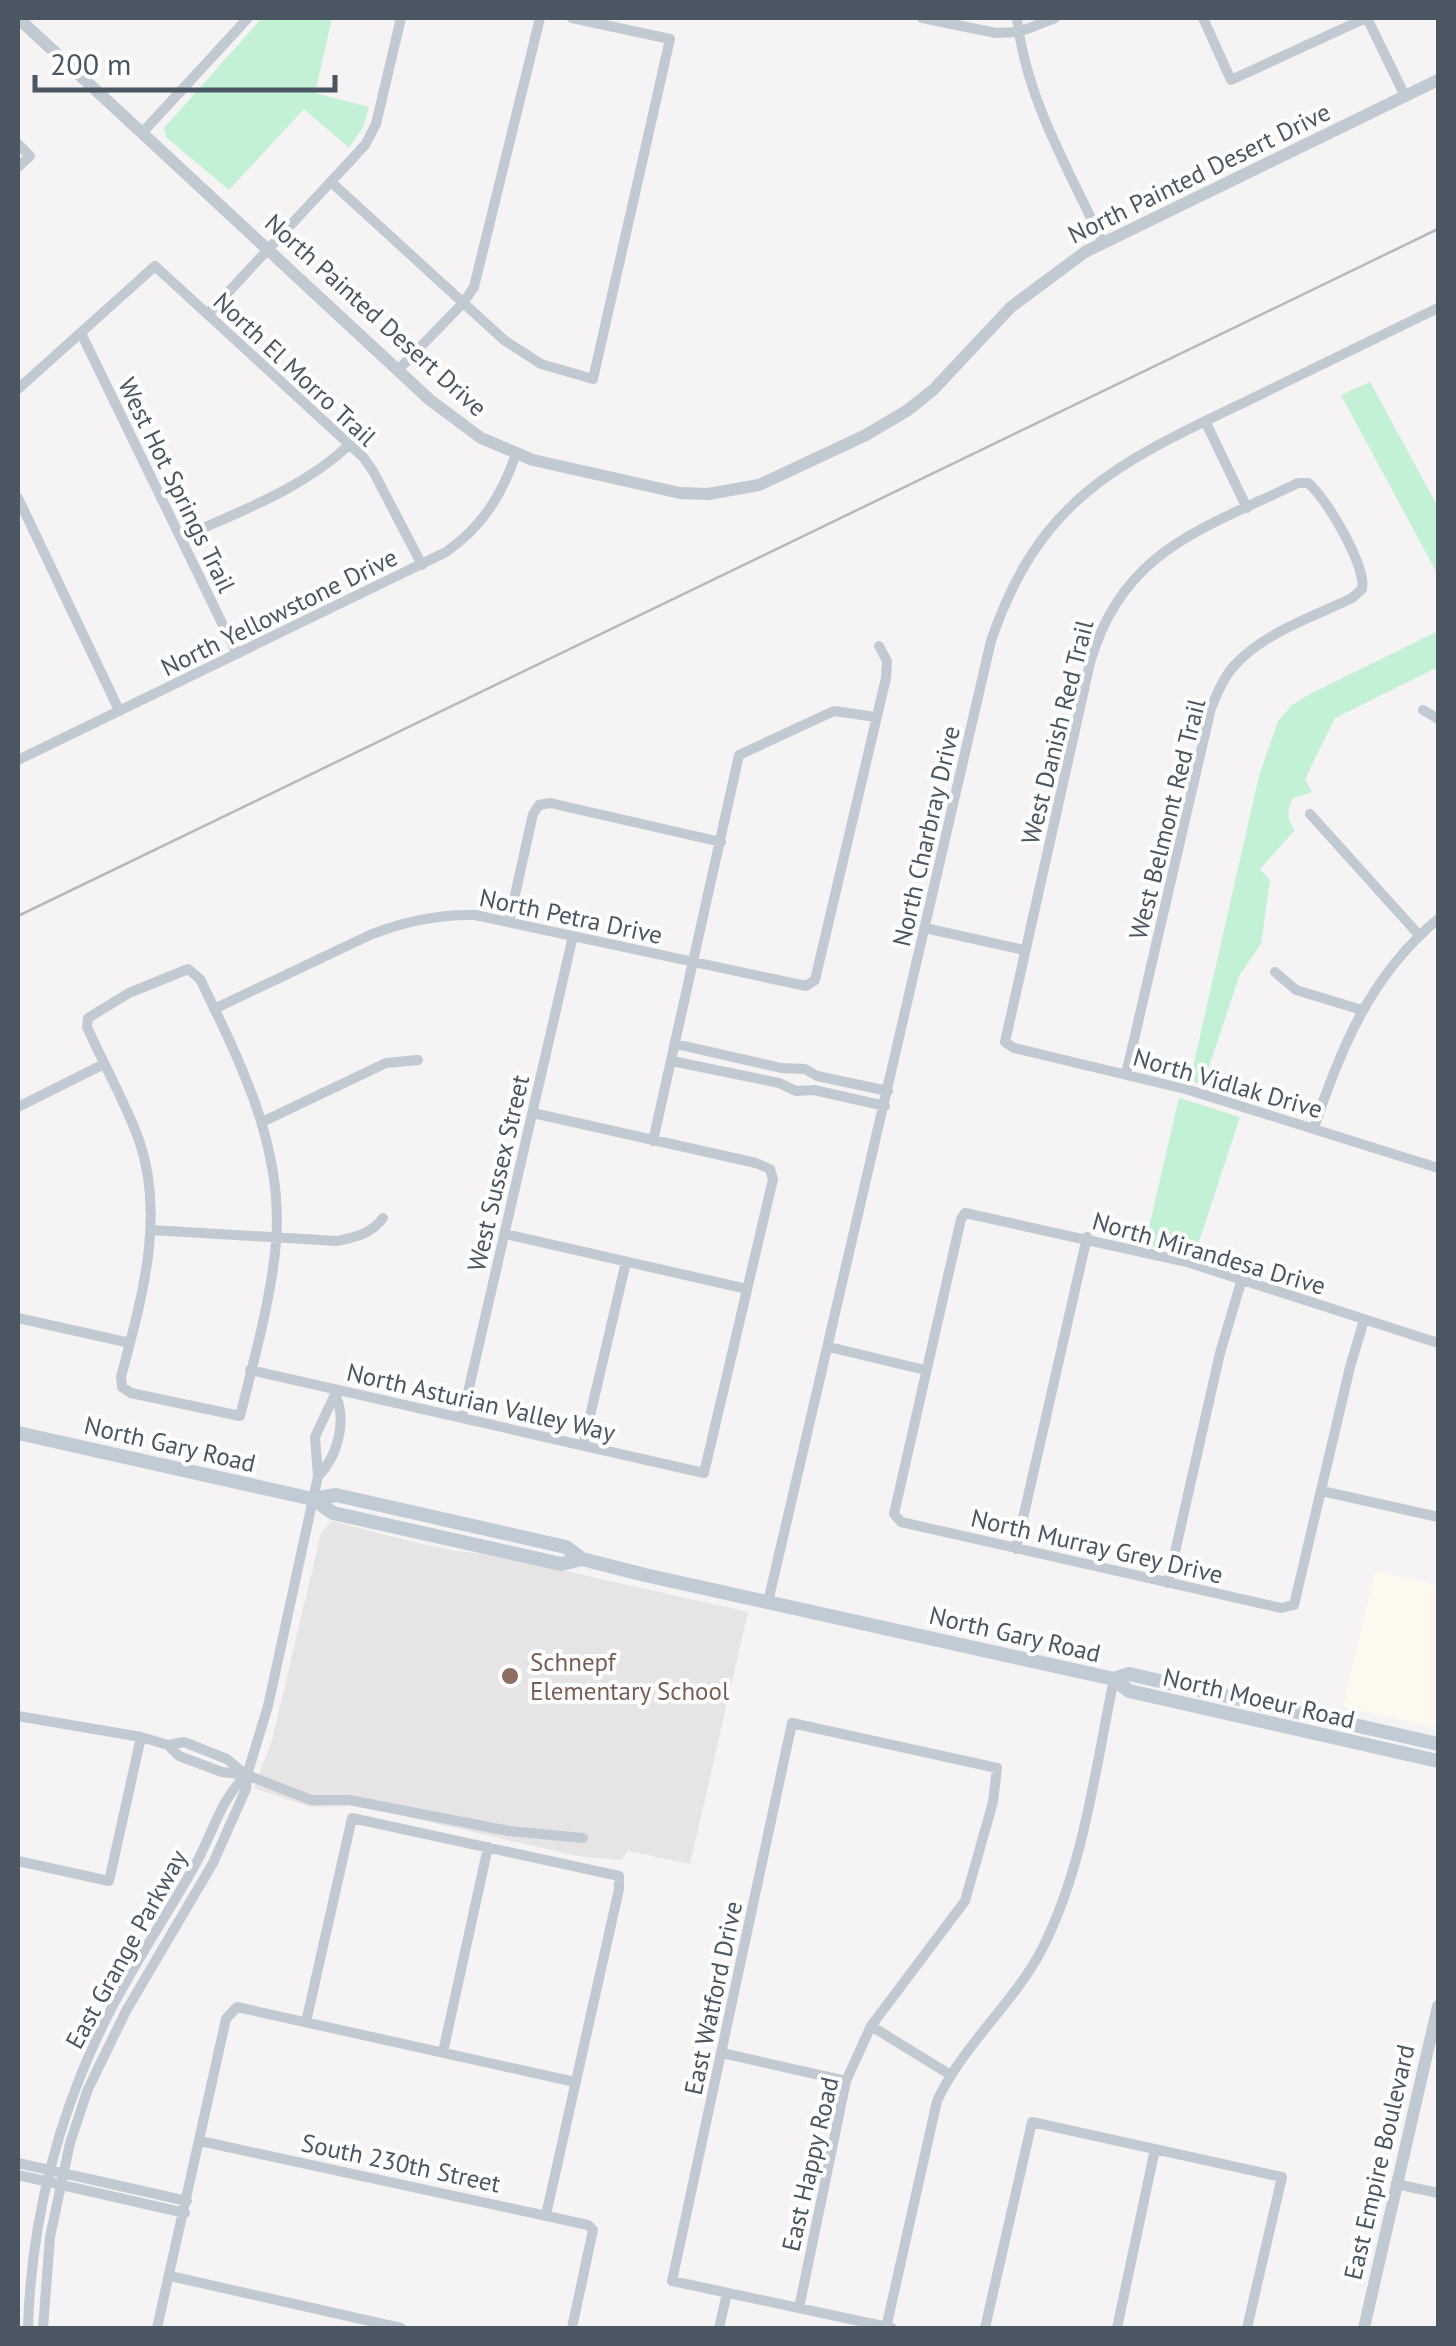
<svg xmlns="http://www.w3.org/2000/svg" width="1456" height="2346" viewBox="0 0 1456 2346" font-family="'PT Sans',sans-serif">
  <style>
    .commercial { fill: #fdf9ef }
    .education { fill: #e6e4e5 }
    .green { fill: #c3f1d5 }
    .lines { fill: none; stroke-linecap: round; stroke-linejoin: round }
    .minor { stroke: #c1cad2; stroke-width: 10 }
    .tertiary { stroke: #c1cad2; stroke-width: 12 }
    .secondary { stroke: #c1cbd6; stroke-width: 14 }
    .rail { stroke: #b5b8bd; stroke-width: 2.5 }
    .education-dot { fill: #8d6e63; stroke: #fff; stroke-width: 4 }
    .labels { text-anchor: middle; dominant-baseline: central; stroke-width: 8; stroke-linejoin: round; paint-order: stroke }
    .street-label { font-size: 25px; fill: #4a5661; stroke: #fff }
    .education-label { font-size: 25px; fill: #785e54; stroke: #fff; text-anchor: start }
  </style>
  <rect width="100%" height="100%" fill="#f5f3f3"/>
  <!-- commercial -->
  <path class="commercial" d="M1375 1571 1438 1585V1728L1343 1706Z"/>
  <!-- education -->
  <path class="education" d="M332 1521 409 1541 455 1551 493 1555 748 1612 690 1864 628 1851 621 1860 577 1856 360 1806 310 1807 254 1788 272 1740 321 1533Z"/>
  <!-- green -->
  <path class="green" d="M262 18H332L315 93 369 107 363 127 349 148 304 109 229 190 166 137 164 128Z
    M1370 382 1438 507V575L1341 395Z
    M1438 631V667L1335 718 1305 779 1312 792 1293 798C1287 810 1286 819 1295 830L1260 869 1270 880 1261 944 1240 974 1203 1085 1190 1080 1259 776 1278 721 1292 705 1310 694Z
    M1179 1098 1240 1117 1194 1257 1145 1244Z"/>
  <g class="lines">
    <!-- minor -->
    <path class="minor" d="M922 18 996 33 1019 32 1055 18
      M1017 18C1026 99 1069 170 1103 243
      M1203 18 1231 80 1366 18
      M1367 18 1405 96
      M142 133 248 18
      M18 144 30 156 18 167
      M331 182 504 340 541 364 593 379 670 39 572 18
      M208 314 365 145 376 124 401 18
      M81 333 237 654
      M399 369 463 303 474 287 540 18
      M18 389 155 266 363 457 373 471 422 565
      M1205 421 1247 508
      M18 498 119 710
      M181 538C240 511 303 489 350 444
      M1423 710 1438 719
      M18 760 446 552C482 527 502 495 516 454
      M1310 814 1419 935
      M509 922 533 814 539 805 550 803 721 842
      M925 928 1024 950
      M188 969 200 979C240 1061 284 1148 276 1242 272 1295 253 1364 240 1416L131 1393 122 1387 121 1377C141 1301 166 1218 139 1140 125 1102 104 1065 87 1027L88 1018 129 993Z
      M1275 972 1296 990 1362 1010
      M214 1009 372 934C406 921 439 914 475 915L806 986 815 980 886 678 887 661 879 646
      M676 1044 781 1068 805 1069 817 1076 888 1091
      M672 1061 779 1083 796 1091 814 1090 885 1106
      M1126 1074 1211 708C1217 694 1223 678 1234 666 1263 633 1313 617 1352 598L1362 589C1367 567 1326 497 1308 483H1298C1203 529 1122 550 1090 663L1005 1042 1014 1048 1189 1090 1438 1168
      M18 1107 104 1064
      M262 1122 386 1063 418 1060
      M1314 1128C1341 1047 1371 975 1438 919
      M653 1141 739 755 834 711 876 717
      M151 1230 337 1241C356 1237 371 1234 383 1218
      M505 1234 747 1289
      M18 1318 130 1343
      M1364 1320 1350 1367 1294 1605 1281 1608 901 1522 894 1514 961 1219 965 1213 1187 1262 1438 1343
      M829 1347 925 1370
      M250 1370 704 1473 773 1179 770 1169 756 1163 533 1113
      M462 1418 573 936
      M583 1446 626 1262
      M318 1476C337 1458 347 1421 336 1397
      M1322 1491 1438 1517
      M1016 1549 1087 1237
      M1168 1583 1220 1353 1242 1279
      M768 1602 991 641C1040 497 1118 463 1247 401 1311 370 1375 339 1438 308
      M18 1716 141 1737 168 1745 184 1742 227 1759 246 1775
      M168 1745 179 1756 222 1772 247 1775 311 1800H349L509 1831 583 1838
      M18 1861 109 1881 141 1737
      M306 2022 352 1818 619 1876V1889L546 2215
      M871 2026 949 2074
      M443 2052 488 1847
      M722 2053 846 2081
      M200 2141 588 2225 593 2230 572 2328
      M18 2163 187 2201
      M18 2175 185 2213
      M1396 2184 1438 2193
      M170 2276 401 2328
      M799 2308 846 2081 871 2026 965 1901 993 1802 997 1768 792 1723 672 2281 892 2328
      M28 2328C31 2221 58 2115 106 2019 132 1967 165 1918 194 1867 211 1838 221 1797 247 1775
      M43 2328 50 2237 70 2143 88 2089 126 2011 213 1863 246 1789 247 1775 268 1706 318 1476 315 1437 337 1390
      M157 2328 226 2019 237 2007 575 2082
      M719 2328 727 2293
      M886 2328 937 2101C963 2045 1013 2004 1041 1951 1084 1868 1095 1769 1114 1679
      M985 2328 1032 2122 1282 2177 1247 2328
      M1117 2328 1155 2149"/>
    <!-- tertiary -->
    <path class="tertiary" d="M18 18 430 400 481 438 533 460 680 493 708 494 759 485 866 435 908 410 933 390 1011 307 1085 252 1438 80
      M1364 2328 1438 2006"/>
    <!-- secondary -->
    <path class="secondary" d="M18 1433 313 1499 333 1513 561 1564 582 1559
      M313 1499 336 1495 566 1547 582 1559 645 1575 1114 1679 1129 1674 1438 1744
      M1114 1679 1129 1691 1438 1761"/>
    <!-- rail -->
    <path class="rail" d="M18 916 1438 229"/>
  </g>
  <!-- markers -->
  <circle class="education-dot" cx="510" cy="1676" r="10"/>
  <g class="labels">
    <!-- street labels -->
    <g class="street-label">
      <text transform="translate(1199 173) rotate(-26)">North Painted Desert Drive</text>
      <text transform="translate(376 315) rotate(42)">North Painted Desert Drive</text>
      <text transform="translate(295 369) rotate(43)">North El Morro Trail</text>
      <text transform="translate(177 485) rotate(64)">West Hot Springs Trail</text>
      <text transform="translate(279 612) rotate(-26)">North Yellowstone Drive</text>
      <text transform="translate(1057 732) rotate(-76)">West Danish Red Trail</text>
      <text transform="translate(1167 819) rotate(-76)">West Belmont Red Trail</text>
      <text transform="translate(926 836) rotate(-77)">North Charbray Drive</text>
      <text transform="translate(571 916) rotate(12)">North Petra Drive</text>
      <text transform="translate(1228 1083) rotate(16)">North Vidlak Drive</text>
      <text transform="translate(498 1173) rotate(-77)">West Sussex Street</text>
      <text transform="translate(1209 1253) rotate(16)">North Mirandesa Drive</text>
      <text transform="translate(481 1402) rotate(13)">North Asturian Valley Way</text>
      <text transform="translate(170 1444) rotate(13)">North Gary Road</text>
      <text transform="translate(1097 1546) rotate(13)">North Murray Grey Drive</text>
      <text transform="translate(1015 1634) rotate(13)">North Gary Road</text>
      <text transform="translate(1259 1698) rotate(13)">North Moeur Road</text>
      <text transform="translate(126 1949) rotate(-61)">East Grange Parkway</text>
      <text transform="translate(713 1998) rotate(-78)">East Watford Drive</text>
      <text transform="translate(1379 2162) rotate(-77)">East Empire Boulevard</text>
      <text transform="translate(401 2163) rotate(12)">South 230th Street</text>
      <text transform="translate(810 2164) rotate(-77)">East Happy Road</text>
    </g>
    <!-- education labels -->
    <g class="education-label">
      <text x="530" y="1662">Schnepf<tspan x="530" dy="29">Elementary School</tspan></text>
    </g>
  </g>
  <!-- border -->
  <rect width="1456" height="2346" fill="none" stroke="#4a5661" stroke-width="40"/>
  <!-- scale -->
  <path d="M35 75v15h300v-15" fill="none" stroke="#4a5661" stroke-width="5"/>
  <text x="50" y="75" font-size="30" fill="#4a5661" stroke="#ffffff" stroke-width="8" paint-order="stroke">200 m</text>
</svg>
